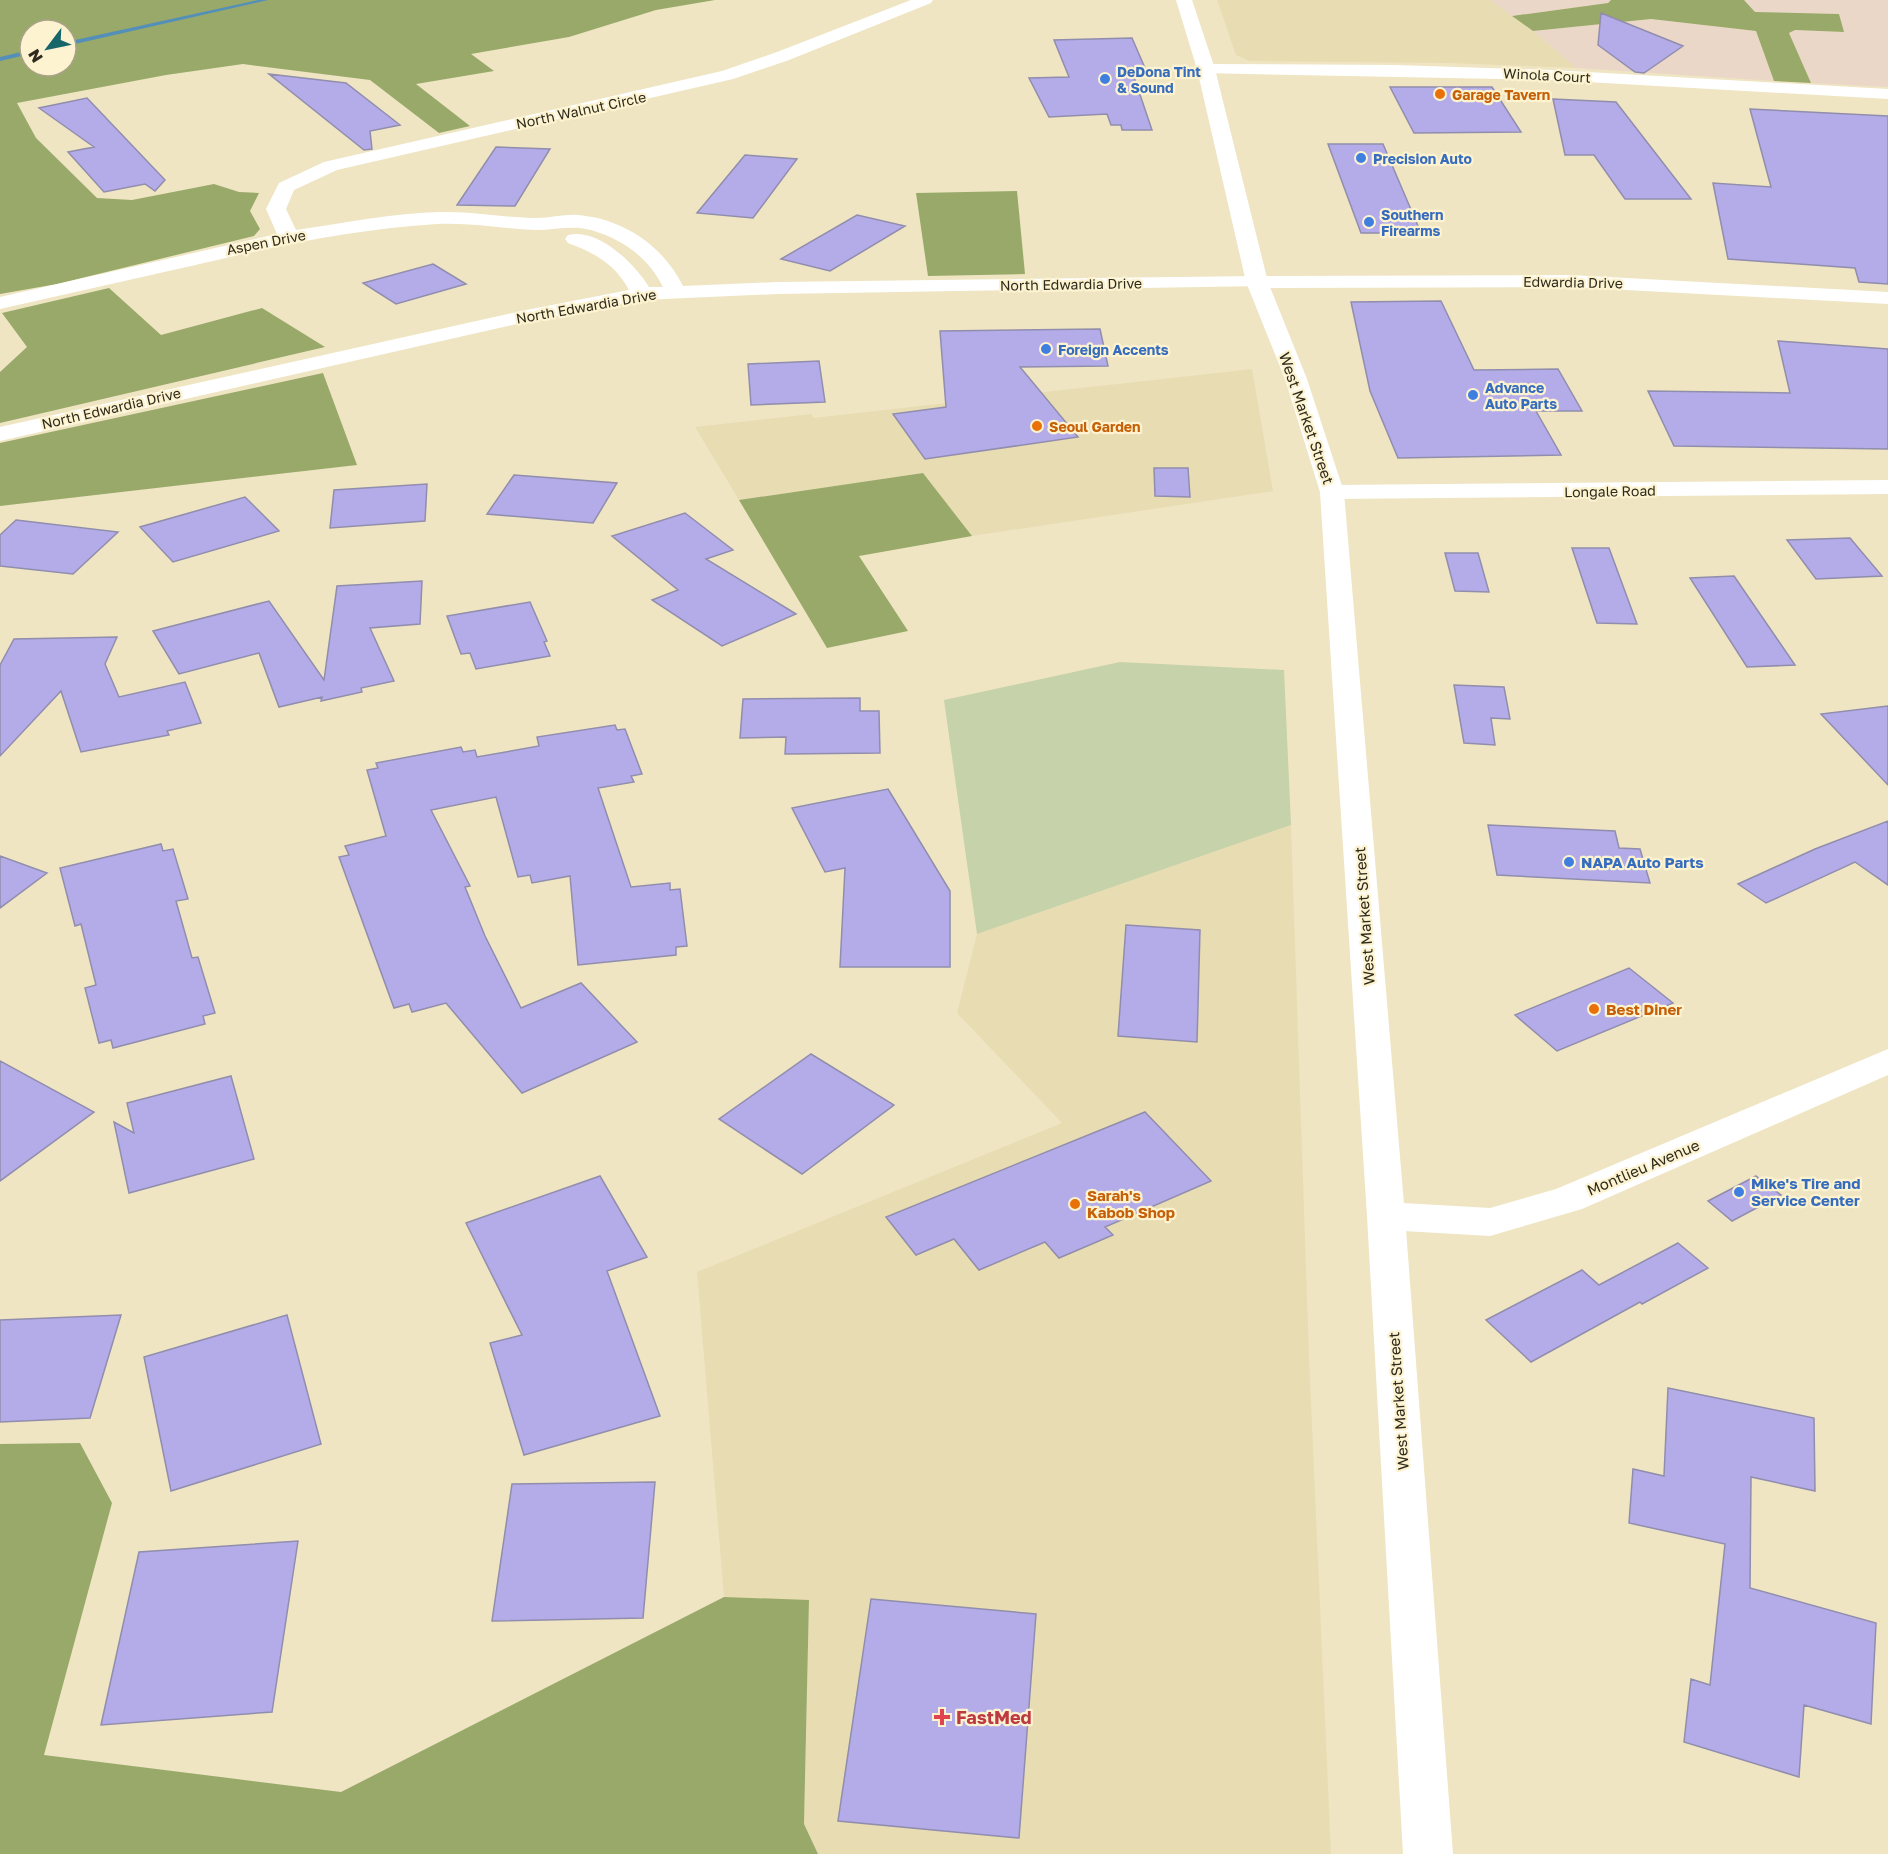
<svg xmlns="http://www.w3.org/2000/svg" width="1888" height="1854" viewBox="0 0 1888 1854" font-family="'Golos Text',sans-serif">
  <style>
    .built { fill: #e8dcb2 }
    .industrial { fill: #ebd7c8 }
    .green { fill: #c6d2a9 }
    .forest { fill: #98a96a; fill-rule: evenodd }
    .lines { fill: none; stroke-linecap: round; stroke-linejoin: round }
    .stream { fill: #538fb8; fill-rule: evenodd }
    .building { fill: #b4ace9; stroke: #918dad; stroke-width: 1.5 }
    .minor { fill: #fff; fill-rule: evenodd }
    .secondary { fill: #fff; fill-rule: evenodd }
    .primary { fill: #fff; fill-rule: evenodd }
    .shop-dot { fill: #3f7fe0; stroke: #fdf3d0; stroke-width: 2 }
    .food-dot { fill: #e8710a; stroke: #fdf3d0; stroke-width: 2 }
    .health-dot { fill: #e0444e; stroke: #fdf3d0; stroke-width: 2 }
    .labels { text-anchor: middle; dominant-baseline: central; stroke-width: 4.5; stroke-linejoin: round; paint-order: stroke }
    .far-shop-label { font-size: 14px; font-weight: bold; fill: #366cbe; stroke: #fdf3d0; text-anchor: start }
    .far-street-label { font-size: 14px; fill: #2e2b1d; stroke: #fdf3d0 }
    .far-food-label { font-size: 14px; font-weight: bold; fill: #c56008; stroke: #fdf3d0; text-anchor: start }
    .street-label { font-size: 15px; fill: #2e2b1d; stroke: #fdf3d0 }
    .shop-label { font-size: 15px; font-weight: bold; fill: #366cbe; stroke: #fdf3d0; text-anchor: start }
    .food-label { font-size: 15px; font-weight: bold; fill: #c56008; stroke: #fdf3d0; text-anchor: start }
    .near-health-label { font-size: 18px; font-weight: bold; fill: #be3a42; stroke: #fdf3d0; text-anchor: start }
  </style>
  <rect width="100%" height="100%" fill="#efe5c3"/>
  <!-- built -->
  <path class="built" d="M1217 0H1490L1533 31 1576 68 1449 63 1249 61 1236 55Z
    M1252 369 1273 491 972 536 923 473 739 500 695 427 812 414 813 418Z
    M1291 825 1309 1357 1331 1854H818L804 1824 809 1601 724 1597 697 1272 1062 1123 957 1013 977 934Z"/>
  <!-- industrial -->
  <path class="industrial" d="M1490 0H1611L1608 3 1512 16Z
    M1744 0H1888V87L1811 83 1789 33 1795 30 1843 32 1839 14 1755 12Z
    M1651 19 1756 31 1774 81 1576 68 1533 31Z"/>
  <!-- green -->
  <path class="green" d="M1120 662 1284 670 1291 825 977 934 944 700Z"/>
  <!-- forest -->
  <path class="forest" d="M0 0H715L656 10 569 37 471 54 494 71 416 84 470 126 439 133 370 80 243 64 166 75 17 103 36 138 97 198 132 200 214 184 239 192 259 193 250 211 260 229 254 236 57 284 0 294ZM30 30H66V66H30Z
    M1611 0H1744L1755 12 1839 14 1844 32 1795 30 1789 33 1811 83 1774 81 1756 31 1651 19 1533 31 1512 16 1608 3Z
    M1017 191 1025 274 928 276 916 193Z
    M109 288 161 335 262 308 325 347 0 423V372L27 347 2 313Z
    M323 373 357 465 0 506V443Z
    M923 473 972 536 859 556 908 631 827 648 739 500Z
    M80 1443 112 1503 44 1755 341 1792 724 1597 809 1600 804 1824 818 1854H0V1444Z"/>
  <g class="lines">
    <!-- stream -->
    <path class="stream" d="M258 0H268L66 46V42Z
      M30 50V54L0 61V57Z"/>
  </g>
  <!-- building -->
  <path class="building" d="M1601 13 1683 46 1644 73 1635 72 1598 45Z
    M1132 38 1145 68H1131L1152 130H1122L1121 125H1111L1107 114 1049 117 1029 78 1069 77 1054 40Z
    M269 74 346 83 400 125 370 131 372 149 364 150Z
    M1390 87H1492L1521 132 1414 133Z
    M87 98 165 180 155 191 145 184 104 192 68 152 94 147 39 108Z
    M1553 99 1616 102 1691 199H1625L1594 155H1565Z
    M1750 109 1888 116V284L1859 282 1855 268 1728 259 1713 183 1771 187Z
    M1328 144H1383L1421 233H1361Z
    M496 147 550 149 515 206 457 205Z
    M745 155 797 159 753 218 697 213Z
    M857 215 905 226 830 271 781 259Z
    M433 264 466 284 396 304 363 283Z
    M1441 301 1474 370 1558 369 1582 411H1536L1561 455 1398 458 1370 391 1351 302Z
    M1100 329 1108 366 1020 367 1078 437 925 459 893 414 946 407 940 331Z
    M1778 341 1888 349V449L1674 446 1648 391 1790 393Z
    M819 361 825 402 751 405 748 364Z
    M1154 468H1188L1190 497 1155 496Z
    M514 475 617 483 593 523 487 514Z
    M427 484 425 521 330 528 334 490Z
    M245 497 279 531 173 562 140 527Z
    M685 513 733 550 706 559 796 614 722 646 652 600 678 590 612 536Z
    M16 520 118 532 73 574 0 566V535Z
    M1850 538 1882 576 1816 579 1787 540Z
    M1572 548H1609L1637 624 1597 623Z
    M1445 553H1478L1489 592 1455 591Z
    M1734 576 1795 665 1747 667 1690 578Z
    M422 581 420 624 370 628 394 681 361 688 362 692 321 701 322 697 279 707 259 653 179 674 153 631 269 601 324 680 337 586Z
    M530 602 547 641 544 642 550 656 476 669 470 653 461 654 447 616Z
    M117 637 105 664 119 697 185 682 201 723 167 731 169 735 81 752 61 691 0 756V665L14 639Z
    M1454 685 1504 687 1510 719 1491 718 1495 745 1464 743Z
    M860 698V711H879L880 753 785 754 786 737 740 738 743 699Z
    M1888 706V785L1821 714Z
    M615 725 617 730 625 729 642 774 631 776 634 782 598 788 631 887 670 883V890L680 889 687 946 676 947V955L578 965 570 876 532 883 530 875 518 877 496 797 431 810 470 886 465 887 485 936 521 1008 581 983 637 1042 522 1093 446 1003 412 1012 409 1004 394 1008 339 857 349 855 345 846 386 836 367 770 378 768 376 763 461 747 463 752 475 750 477 757 539 746 537 737Z
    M888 789 950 891V967H840L845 868 825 872 792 808Z
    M1888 821V885L1855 862 1766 903 1738 884 1815 849Z
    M1488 825 1615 831 1619 848 1640 849 1650 883 1497 875Z
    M161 844 163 851 173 849 188 899 176 901 192 958 198 957 215 1013 203 1016 205 1024 113 1048 111 1040 99 1043 85 988 96 985 81 924 75 926 60 868Z
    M0 856 47 873 0 908Z
    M1126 925 1200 930 1197 1042 1118 1036Z
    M1629 968 1673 1003 1557 1051 1515 1015Z
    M811 1054 894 1105 802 1174 719 1119Z
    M0 1061 94 1112 0 1181Z
    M231 1076 254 1159 129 1193 114 1122 134 1133 127 1103Z
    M1145 1112 1211 1181 1105 1227 1113 1235 1059 1258 1045 1242 979 1270 954 1239 916 1255 886 1217Z
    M600 1176 647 1257 607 1271 660 1416 524 1455 490 1343 522 1335 466 1223Z
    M1756 1176 1781 1195 1732 1221 1708 1201Z
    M1678 1243 1708 1268 1642 1304 1640 1302 1531 1362 1486 1320 1582 1270 1599 1285Z
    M121 1315 90 1418 0 1422V1320Z
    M287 1315 321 1444 171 1491 144 1357Z
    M1668 1388 1814 1418 1815 1491 1751 1477 1750 1588 1876 1623 1871 1724 1804 1705 1799 1777 1684 1742 1691 1679 1710 1685 1725 1544 1629 1523 1633 1469 1664 1476Z
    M655 1482 643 1618 492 1621 512 1484Z
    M298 1541 272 1712 101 1725 139 1552Z
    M871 1599 1036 1614 1019 1838 838 1821Z"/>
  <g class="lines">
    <!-- minor -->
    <path class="minor" d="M911 0H933L931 3 789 60 733 79 337 170 294 190 286 209 296 230C344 223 393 213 441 212 474 211 505 218 537 218 551 218 565 214 578 215 624 219 663 246 683 286L778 282 1257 276 1264 278 1268 282 1264 286 778 294 642 300 521 323 0 441V427L521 311 629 290C615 264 595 253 568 243L565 239 568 235C598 227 635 264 649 287H663C648 257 622 239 591 230 572 225 555 230 536 230 503 229 471 222 437 224 353 229 272 247 191 266 127 280 64 295 0 309V297L277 234 266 209 279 183 324 162 722 71 777 52Z
      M1206 64 1395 65 1552 70 1888 89V99L1552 80 1200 73 1197 69 1200 65Z
      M1888 480V494L1332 499 1323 497 1320 492 1323 487 1332 485Z
      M1888 1049V1075L1582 1209 1490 1236 1386 1230 1372 1226 1367 1216 1372 1206 1386 1202 1490 1208 1556 1189Z"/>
    <!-- secondary -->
    <path class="secondary" d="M1570 275 1888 292V304L1570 287 1257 288 1250 286 1246 282 1250 278 1257 276Z"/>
    <!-- primary -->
    <path class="primary" d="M1176 0H1192L1215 69 1268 282 1307 379 1344 492 1405 1216 1453 1854H1403L1367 1216 1320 492 1285 379 1246 282 1197 69Z"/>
  </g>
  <!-- markers -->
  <g class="shop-dot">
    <circle cx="1105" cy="79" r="6"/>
    <circle cx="1361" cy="158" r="6"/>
    <circle cx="1369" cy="222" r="6"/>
    <circle cx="1046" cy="349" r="6"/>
    <circle cx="1473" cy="395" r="6"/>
    <circle cx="1569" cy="862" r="6"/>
    <circle cx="1739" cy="1192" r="6"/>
  </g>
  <g class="food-dot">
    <circle cx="1440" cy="94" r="6"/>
    <circle cx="1037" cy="426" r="6"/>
    <circle cx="1594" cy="1009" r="6"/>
    <circle cx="1075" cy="1204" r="6"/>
  </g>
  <path class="health-dot" d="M939 1708h6v6h6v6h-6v6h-6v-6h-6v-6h6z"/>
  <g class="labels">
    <!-- far-shop labels -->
    <g class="far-shop-label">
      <text x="1117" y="71">DeDona Tint<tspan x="1117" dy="16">&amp; Sound</tspan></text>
      <text x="1373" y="158">Precision Auto</text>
      <text x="1381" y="214">Southern<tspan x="1381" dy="16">Firearms</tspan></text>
      <text x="1058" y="349">Foreign Accents</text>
      <text x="1485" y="387">Advance<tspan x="1485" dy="16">Auto Parts</tspan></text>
    </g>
    <!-- far-street labels -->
    <g class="far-street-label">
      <text transform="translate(1547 75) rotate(3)">Winola Court</text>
      <text transform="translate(581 110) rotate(-12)">North Walnut Circle</text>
      <text transform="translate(266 242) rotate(-11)">Aspen Drive</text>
      <text transform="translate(1573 282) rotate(1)">Edwardia Drive</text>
      <text transform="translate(1071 284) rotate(-1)">North Edwardia Drive</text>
      <text transform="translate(586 306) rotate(-10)">North Edwardia Drive</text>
      <text transform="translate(111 408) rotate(-13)">North Edwardia Drive</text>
      <text transform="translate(1610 491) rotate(-1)">Longale Road</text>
    </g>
    <!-- far-food labels -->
    <g class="far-food-label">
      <text x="1452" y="94">Garage Tavern</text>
      <text x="1049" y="426">Seoul Garden</text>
    </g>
    <!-- street labels -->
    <g class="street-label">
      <text transform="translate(1307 418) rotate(71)">West Market Street</text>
      <text transform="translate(1364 916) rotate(-94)">West Market Street</text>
      <text transform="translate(1643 1167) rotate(-23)">Montlieu Avenue</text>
      <text transform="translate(1398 1401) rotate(-94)">West Market Street</text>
    </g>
    <!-- shop labels -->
    <g class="shop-label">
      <text x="1581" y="862">NAPA Auto Parts</text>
      <text x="1751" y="1183">Mike's Tire and<tspan x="1751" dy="17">Service Center</tspan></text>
    </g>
    <!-- food labels -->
    <g class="food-label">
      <text x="1606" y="1009">Best Diner</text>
      <text x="1087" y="1195">Sarah's<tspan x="1087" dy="17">Kabob Shop</tspan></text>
    </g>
    <!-- near-health labels -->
    <g class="near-health-label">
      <text x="956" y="1717">FastMed</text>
    </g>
  </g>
  <!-- north arrow -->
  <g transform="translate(48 48) rotate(238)"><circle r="28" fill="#fdf3d0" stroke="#aaa388" stroke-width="1.5"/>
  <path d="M0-4.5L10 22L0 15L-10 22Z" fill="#176669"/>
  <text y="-9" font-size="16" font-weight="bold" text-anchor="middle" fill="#2e2b1d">N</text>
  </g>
</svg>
